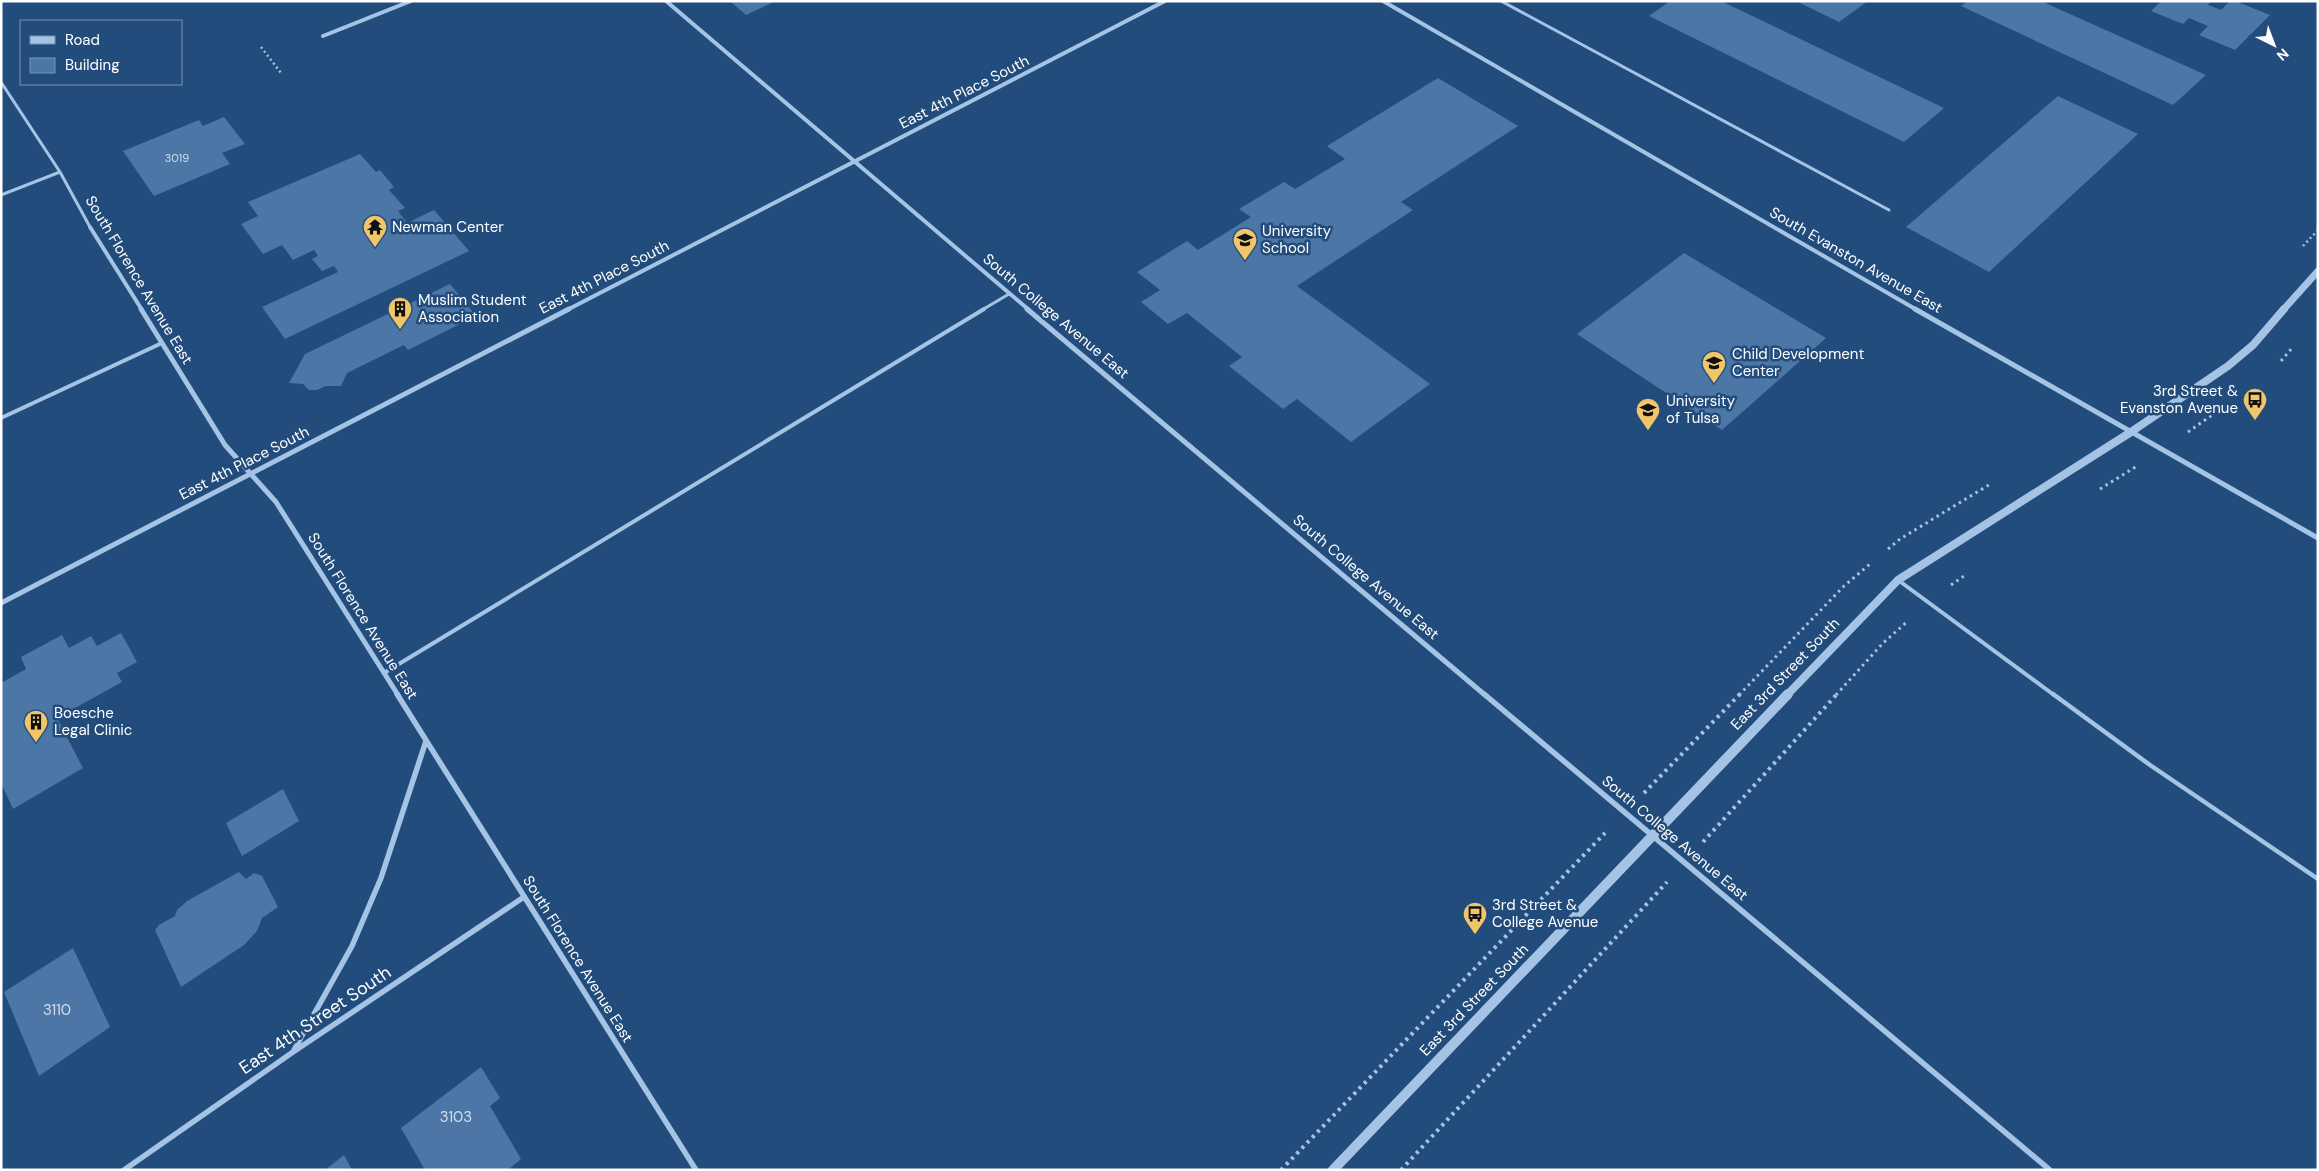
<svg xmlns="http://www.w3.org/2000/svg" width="2319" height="1171" viewBox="0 0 2319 1171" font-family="'DM Sans',sans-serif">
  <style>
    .building { fill: #4b76a5 }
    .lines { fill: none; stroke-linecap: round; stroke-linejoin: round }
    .path-far2 { stroke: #a5c4e5; stroke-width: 2.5; stroke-dasharray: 2 3; stroke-linecap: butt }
    .path-far1 { stroke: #a5c4e5; stroke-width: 3; stroke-dasharray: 2.5 4; stroke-linecap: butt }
    .path { stroke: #a5c4e5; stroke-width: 4; stroke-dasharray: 3 4.5; stroke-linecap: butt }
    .service-far2 { stroke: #a5c4e5; stroke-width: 3 }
    .service-far1 { stroke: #a5c4e5; stroke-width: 4 }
    .service { stroke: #a5c4e5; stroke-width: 4.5 }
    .pedestrian { stroke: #a5c4e5; stroke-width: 3 }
    .minor-far2 { stroke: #a5c4e5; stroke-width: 4 }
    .minor-far1 { stroke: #a5c4e5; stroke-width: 5 }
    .minor { stroke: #a5c4e5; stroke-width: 5.5 }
    .tertiary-far2 { stroke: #a5c4e5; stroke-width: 7 }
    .tertiary-far1 { stroke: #a5c4e5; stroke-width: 8 }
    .tertiary { stroke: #a5c4e5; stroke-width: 10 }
    .labels { text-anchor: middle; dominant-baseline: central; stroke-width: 5; stroke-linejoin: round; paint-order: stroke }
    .far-number-label { font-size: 11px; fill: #d2dde8 }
    .street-label { font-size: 15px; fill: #fff; stroke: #224c7b }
    .poi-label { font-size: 15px; fill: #fff; stroke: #224c7b; text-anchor: start }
    .near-number-label { font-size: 15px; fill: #d2dde8 }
    .near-street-label { font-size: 18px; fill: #fff; stroke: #224c7b }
  </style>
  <rect width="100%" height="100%" fill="#224c7b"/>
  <!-- building -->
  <path class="building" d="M730 1H776L746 15Z
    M1670 1H1721L1944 108 1904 142 1649 16Z
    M1796 1H1868L1839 22Z
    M1968 1H2041L2206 75 2173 105 1961 6Z
    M2161 1H2211L2208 5 2221 10 2230 1H2235L2270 15 2235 50 2199 35 2208 26 2189 18 2183 24 2151 11Z
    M1438 78 1518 126 1401 202 1413 210 1297 286 1430 384 1351 442 1297 399 1283 409 1229 366 1242 357 1187 313 1168 324 1141 302 1160 290 1137 272 1187 241 1198 250 1251 217 1239 209 1284 182 1295 189 1345 159 1327 146Z
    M2058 96 2138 134 1989 272 1906 227Z
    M224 117 245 144 222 153 230 164 154 196 123 151 199 120 203 126Z
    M360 154 376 172 380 170 394 187 389 190 405 208 398 211 407 223 434 210 469 251 285 339 262 307 338 272 334 266 322 271 312 259 318 256 314 250 293 260 282 245 263 254 241 224 258 216 248 202Z
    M1684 253 1826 338 1722 430 1577 334Z
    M450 284 476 316 408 350 404 345 347 373 341 386H326L317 390H309L303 384 289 383 305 354Z
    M121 633 137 662 117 673 122 682 57 718 83 768 13 809 1 783V683L26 669 21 657 62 635 69 648 91 636 97 646Z
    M283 789 299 821 242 856 226 823Z
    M239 872 246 879 254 873 262 876 278 907 262 918 257 931 244 945 181 987 155 930 159 925 175 916 177 910 187 901Z
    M73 948 110 1027 39 1076 4 992Z
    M481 1067 500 1098 490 1106 521 1159 508 1170H425L401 1128Z
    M344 1155 352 1170H325Z"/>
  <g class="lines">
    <!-- path-far2 -->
    <path class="path-far2" d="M261 47 281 73
      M2303 246 2318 230"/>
    <!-- path-far1 -->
    <path class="path-far1" d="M2281 361 2292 348
      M2188 432 2222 408
      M2100 489 2137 466
      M1888 549 1900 539 1992 483
      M1951 585 1964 576
      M1739 695 1844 586 1870 564
      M1836 695 1883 643 1908 621"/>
    <!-- path -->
    <path class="path" d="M1644 793 1740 694
      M1703 842 1837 694
      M1281 1170 1605 833
      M1401 1170 1667 882"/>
    <!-- service-far2 -->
    <path class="service-far2" d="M1501 1 1889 210
      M982 310 1009 294"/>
    <!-- service-far1 -->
    <path class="service-far1" d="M1 418 162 343
      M1898 580 2054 695
      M384 673 984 309"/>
    <!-- service -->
    <path class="service" d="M2053 694 2150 765 2318 879"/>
    <!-- pedestrian -->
    <path class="pedestrian" d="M1 82 60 172 90 227
      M1 195 60 172"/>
    <!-- minor-far2 -->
    <path class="minor-far2" d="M666 1 1029 310
      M1383 1 1917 310
      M323 36 411 1
      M90 227 142 310
      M567 310 1165 1"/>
    <!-- minor-far1 -->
    <path class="minor-far1" d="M141 309 225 445 276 502 398 695
      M1027 309 1485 695
      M1915 309 2318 538
      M1 603 569 309"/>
    <!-- minor -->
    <path class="minor" d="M397 694 696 1170
      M1484 694 2050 1170
      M294 1050 352 946 381 878 426 741
      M124 1170 293 1052 524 897"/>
    <!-- tertiary-far2 -->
    <path class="tertiary-far2" d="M2283 310 2318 271"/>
    <!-- tertiary-far1 -->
    <path class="tertiary-far1" d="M1787 695 1898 580 2131 432 2228 366 2253 345 2284 309"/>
    <!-- tertiary -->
    <path class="tertiary" d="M1333 1170 1788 694"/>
  </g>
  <!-- icons -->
  <defs>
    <symbol id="temple-pin" viewBox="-11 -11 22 30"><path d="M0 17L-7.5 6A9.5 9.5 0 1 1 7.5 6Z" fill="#f1c668" stroke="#224c7b"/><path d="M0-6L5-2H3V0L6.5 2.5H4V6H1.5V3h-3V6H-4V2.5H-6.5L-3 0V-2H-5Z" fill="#111"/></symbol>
    <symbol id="school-pin" viewBox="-11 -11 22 30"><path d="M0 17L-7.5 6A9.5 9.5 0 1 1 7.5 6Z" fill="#f1c668" stroke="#224c7b"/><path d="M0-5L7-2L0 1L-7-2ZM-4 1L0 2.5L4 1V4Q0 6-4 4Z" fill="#111"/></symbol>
    <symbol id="building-pin" viewBox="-11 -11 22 30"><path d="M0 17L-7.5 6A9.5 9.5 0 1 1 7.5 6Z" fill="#f1c668" stroke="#224c7b"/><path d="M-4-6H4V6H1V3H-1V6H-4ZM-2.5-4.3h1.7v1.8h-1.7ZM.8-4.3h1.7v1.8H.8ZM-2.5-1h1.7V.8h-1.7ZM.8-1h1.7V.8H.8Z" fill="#111"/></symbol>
    <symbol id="bus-pin" viewBox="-11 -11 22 30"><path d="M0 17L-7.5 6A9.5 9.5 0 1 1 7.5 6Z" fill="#f1c668" stroke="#224c7b"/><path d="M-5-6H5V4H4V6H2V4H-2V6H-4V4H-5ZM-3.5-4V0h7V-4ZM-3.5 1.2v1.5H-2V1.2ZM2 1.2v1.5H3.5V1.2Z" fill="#111"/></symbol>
    <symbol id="university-pin" viewBox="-11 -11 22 30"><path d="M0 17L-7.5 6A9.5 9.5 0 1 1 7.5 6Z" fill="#f1c668" stroke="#224c7b"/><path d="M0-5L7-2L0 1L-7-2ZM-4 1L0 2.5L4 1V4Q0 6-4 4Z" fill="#111"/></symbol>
  </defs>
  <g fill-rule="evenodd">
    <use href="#temple-pin" x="361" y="213" width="28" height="38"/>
    <use href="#school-pin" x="1231" y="226" width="28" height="38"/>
    <use href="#building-pin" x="386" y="295" width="28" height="38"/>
    <use href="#school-pin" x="1700" y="349" width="28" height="38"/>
    <use href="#bus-pin" x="2241" y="386" width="28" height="38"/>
    <use href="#university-pin" x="1634" y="396" width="28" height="38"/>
    <use href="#building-pin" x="22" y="708" width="28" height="38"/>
    <use href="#bus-pin" x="1461" y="900" width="28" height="38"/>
  </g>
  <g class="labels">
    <!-- far-number labels -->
    <g class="far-number-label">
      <text x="177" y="158">3019</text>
    </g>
    <!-- street labels -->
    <g class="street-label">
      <text transform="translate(964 92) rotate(-27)">East 4th Place South</text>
      <text transform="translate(1856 260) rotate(30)">South Evanston Avenue East</text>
      <text transform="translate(604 277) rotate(-27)">East 4th Place South</text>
      <text transform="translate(139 280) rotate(59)">South Florence Avenue East</text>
      <text transform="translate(1056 316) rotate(40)">South College Avenue East</text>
      <text transform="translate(244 463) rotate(-27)">East 4th Place South</text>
      <text transform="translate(1366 577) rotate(40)">South College Avenue East</text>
      <text transform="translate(363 616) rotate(58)">South Florence Avenue East</text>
      <text transform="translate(1785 674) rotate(-46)">East 3rd Street South</text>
      <text transform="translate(1675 838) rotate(40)">South College Avenue East</text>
      <text transform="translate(578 959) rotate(58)">South Florence Avenue East</text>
      <text transform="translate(1474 1000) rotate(-46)">East 3rd Street South</text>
    </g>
    <!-- poi labels -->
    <g class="poi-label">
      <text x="392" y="227">Newman Center</text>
      <text x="1262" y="231">University<tspan x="1262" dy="17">School</tspan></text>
      <text x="418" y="300">Muslim Student<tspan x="418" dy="17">Association</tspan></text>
      <text x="1732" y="354">Child Development<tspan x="1732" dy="17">Center</tspan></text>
      <text x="2238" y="391" text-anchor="end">3rd Street &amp;<tspan x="2238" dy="17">Evanston Avenue</tspan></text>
      <text x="1666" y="401">University<tspan x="1666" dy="17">of Tulsa</tspan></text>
      <text x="54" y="713">Boesche<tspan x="54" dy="17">Legal Clinic</tspan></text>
      <text x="1492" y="905">3rd Street &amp;<tspan x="1492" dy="17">College Avenue</tspan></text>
    </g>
    <!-- near-number labels -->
    <g class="near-number-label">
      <text x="57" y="1010">3110</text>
      <text x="456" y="1117">3103</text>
    </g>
    <!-- near-street labels -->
    <g class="near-street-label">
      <text transform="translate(315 1020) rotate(-34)">East 4th Street South</text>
    </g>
  </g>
  <!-- border -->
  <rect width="2319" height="1171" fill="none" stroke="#ffffff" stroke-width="5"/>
  <!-- legend -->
  <rect x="20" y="20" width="162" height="65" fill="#224c7b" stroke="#7a94b0"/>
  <rect x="30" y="36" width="25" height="8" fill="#a5c4e5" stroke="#7a94b0"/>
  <text x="65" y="45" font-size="15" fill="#ffffff">Road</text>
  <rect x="30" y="58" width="25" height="15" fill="#4b76a5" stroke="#7a94b0"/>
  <text x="65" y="70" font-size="15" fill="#ffffff">Building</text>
  <!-- north arrow -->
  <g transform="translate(2274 45) rotate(138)" stroke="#224c7b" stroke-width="4" paint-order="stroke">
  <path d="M0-4L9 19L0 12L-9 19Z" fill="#ffffff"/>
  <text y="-8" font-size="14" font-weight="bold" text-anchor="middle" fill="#ffffff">N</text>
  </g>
</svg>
